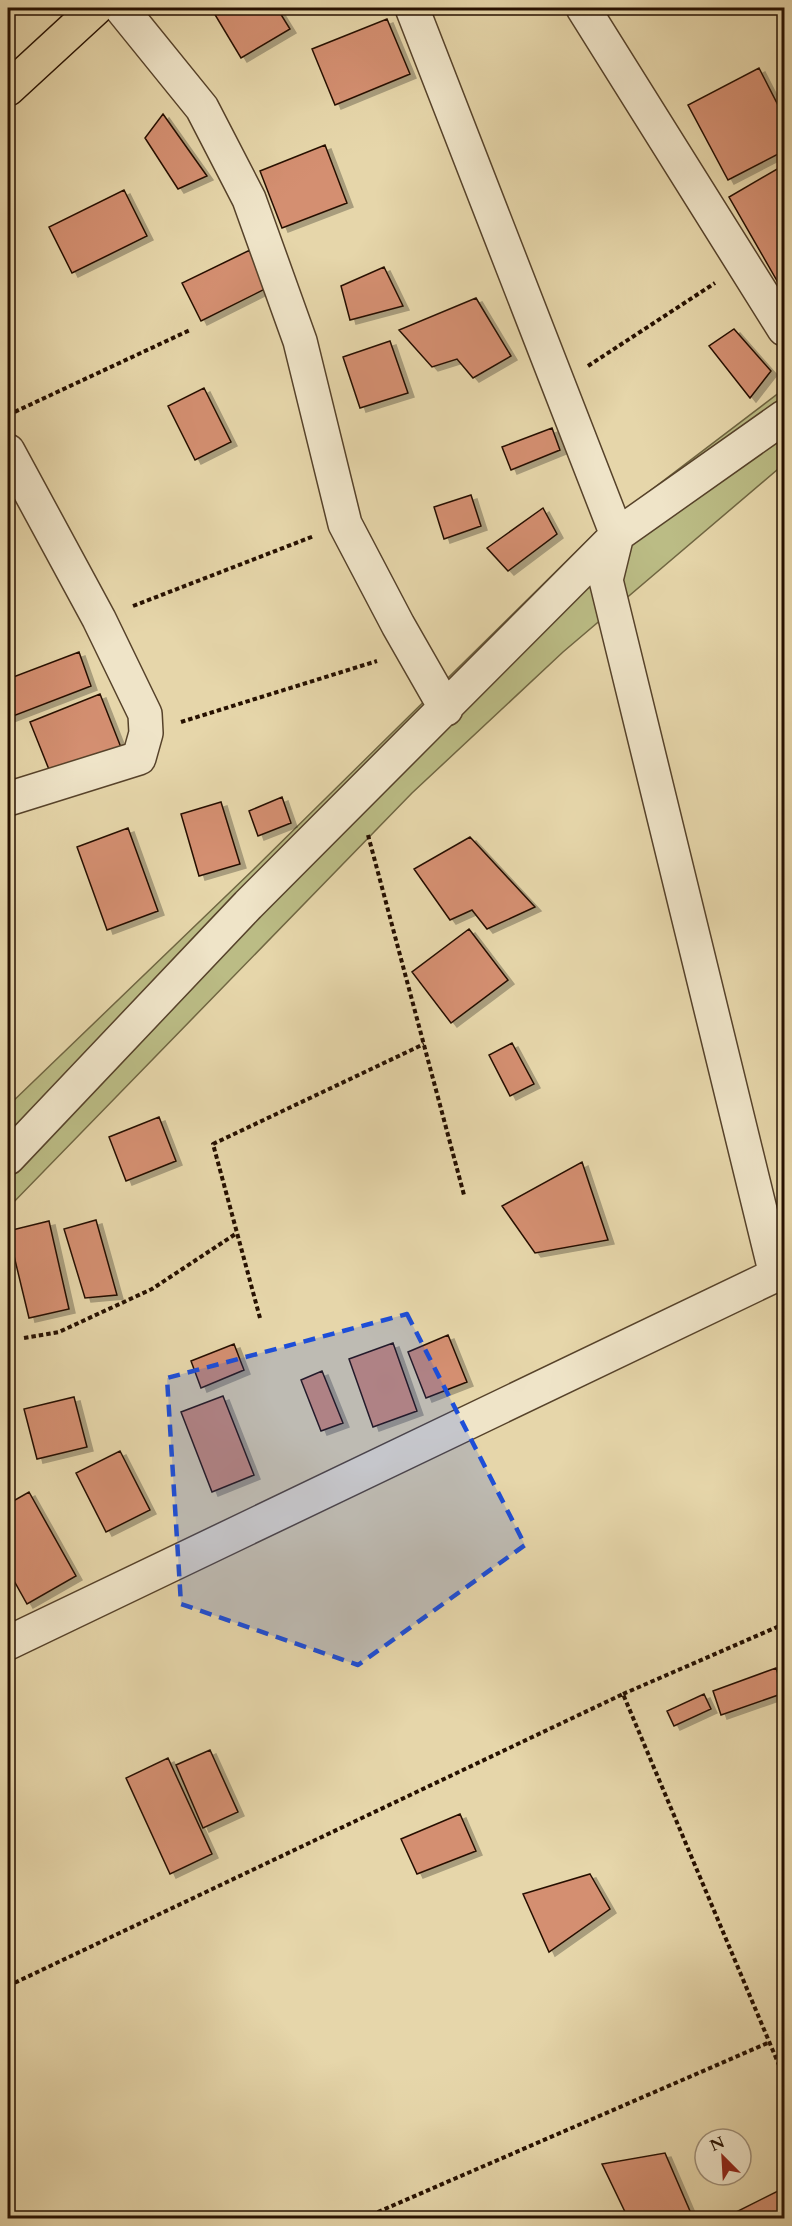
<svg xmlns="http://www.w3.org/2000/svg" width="792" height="2226" viewBox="0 0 792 2226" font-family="Cardo,serif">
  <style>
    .green { fill: #bbbc85; stroke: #706642; stroke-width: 1.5 }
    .building { fill: #d48f71; stroke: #261000; stroke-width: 1.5; filter: url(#shadow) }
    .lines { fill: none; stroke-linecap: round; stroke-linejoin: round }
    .minor-casing { stroke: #56422a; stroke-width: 36 }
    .major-casing { stroke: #261000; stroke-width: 36 }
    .path { stroke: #261000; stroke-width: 4; stroke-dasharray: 4.5 3; stroke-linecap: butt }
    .minor { stroke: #efe4c8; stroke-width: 33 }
    .major { stroke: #e6d6aa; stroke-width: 33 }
    .marked { fill: #1d4ed8; fill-opacity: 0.2; stroke: #1d4ed8; stroke-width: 4.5; stroke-dasharray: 12 8; stroke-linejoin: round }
  </style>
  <defs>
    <filter id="shadow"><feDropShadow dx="6" dy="4" stdDeviation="0" flood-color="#0004"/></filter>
  </defs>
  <rect width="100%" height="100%" fill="#e6d6aa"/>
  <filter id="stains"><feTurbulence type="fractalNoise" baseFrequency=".00333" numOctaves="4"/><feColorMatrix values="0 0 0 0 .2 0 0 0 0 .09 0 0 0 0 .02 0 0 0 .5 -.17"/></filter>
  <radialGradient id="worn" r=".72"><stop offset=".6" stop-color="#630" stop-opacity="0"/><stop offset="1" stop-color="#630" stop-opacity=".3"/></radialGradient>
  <!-- green -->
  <path class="green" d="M784 389V464L563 652 412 793 8 1208V1106L253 870 596 532Z"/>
  <!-- building -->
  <path class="building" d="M211 8H277L290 29 241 58Z
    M387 19 410 74 335 105 312 49Z
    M759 68 784 117V151L728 180 688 105Z
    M163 114 207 176 178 189 145 138Z
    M325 145 347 203 282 228 260 171Z
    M784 165V293L729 197Z
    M124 190 147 236 72 273 49 227Z
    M250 250 269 287 201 321 182 283Z
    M384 267 403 306 350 320 341 286Z
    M476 298 511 356 473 378 457 359 432 367 399 330Z
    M734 329 771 371 750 398 709 346Z
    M390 341 408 393 360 408 343 357Z
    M204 388 231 442 195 460 168 406Z
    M552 428 560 450 511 470 502 447Z
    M471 495 481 526 444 539 434 507Z
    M543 508 557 534 508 571 487 548Z
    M79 652 91 686 8 718V679Z
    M100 694 122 750 52 777 30 722Z
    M282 797 291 823 258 836 249 811Z
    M221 802 240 864 199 876 181 814Z
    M128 828 158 911 107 930 77 847Z
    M470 837 535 907 487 929 472 910 450 920 414 869Z
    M469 929 508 980 451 1023 412 972Z
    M512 1043 534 1084 510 1096 489 1055Z
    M159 1117 176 1161 126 1181 109 1137Z
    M582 1162 608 1240 535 1253 502 1206Z
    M96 1220 117 1295 85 1298 64 1229Z
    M49 1221 69 1309 29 1318 8 1231Z
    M448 1335 467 1382 426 1398 408 1352Z
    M393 1343 417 1411 373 1427 349 1359Z
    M234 1344 244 1370 201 1388 191 1361Z
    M322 1371 343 1423 321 1431 301 1380Z
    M223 1396 254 1475 212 1492 181 1412Z
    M74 1397 87 1447 37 1459 24 1409Z
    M120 1451 150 1510 106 1532 76 1473Z
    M29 1492 76 1576 27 1604 8 1570V1504Z
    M776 1668 784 1693 721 1715 713 1691Z
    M704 1694 711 1709 674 1726 667 1711Z
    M210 1750 238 1812 203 1828 176 1765Z
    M168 1758 212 1854 170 1874 126 1778Z
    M460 1814 476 1851 417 1874 401 1839Z
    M590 1874 610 1909 549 1952 523 1894Z
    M665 2153 693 2218H628L602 2164Z
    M784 2188V2218H740L736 2212Z"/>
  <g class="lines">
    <defs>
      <path id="minor" d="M121 8 202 108 249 199 300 341 345 524 398 625 446 709
        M412 8 617 535 606 580 776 1275
        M583 8 784 329
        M8 451 99 619 145 714 146 733 139 758 8 799
        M8 1158 248 905 617 535 784 417
        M8 1643 784 1271"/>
      <path id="major" d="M8 89 96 8"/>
    </defs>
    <!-- minor casing -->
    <use href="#minor" class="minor-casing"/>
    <!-- major casing -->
    <use href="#major" class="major-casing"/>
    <!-- path -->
    <path class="path" d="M588 366 715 283
      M8 415 190 330
      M133 606 314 536
      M181 722 377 661
      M368 835 464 1195
      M260 1318 213 1144 424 1044
      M24 1338 59 1332 152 1289 237 1233
      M623 1694 784 1624
      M8 1986 623 1694 784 2077
      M364 2218 770 2042"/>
    <!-- minor -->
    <use href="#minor" class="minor"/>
    <!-- major -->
    <use href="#major" class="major"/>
  </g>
  <!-- marked area -->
  <path class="marked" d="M407 1314 525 1545 358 1665 181 1604 167 1378Z"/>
  <!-- margin -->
  <rect width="792" height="2226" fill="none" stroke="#e6d6aa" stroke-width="30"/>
  <rect x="9" y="9" width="774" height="2208" fill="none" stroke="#261000" stroke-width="3"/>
  <rect x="15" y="15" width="762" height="2196" fill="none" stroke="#261000" stroke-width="1.5"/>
  <!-- north arrow -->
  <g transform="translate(723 2157) rotate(336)"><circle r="28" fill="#efe4c8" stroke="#9f8f78" stroke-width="1.5"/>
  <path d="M0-4.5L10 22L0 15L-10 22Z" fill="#8f2418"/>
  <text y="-9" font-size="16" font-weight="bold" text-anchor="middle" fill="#261000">N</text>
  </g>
  <rect width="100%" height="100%" filter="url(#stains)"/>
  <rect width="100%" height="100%" fill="url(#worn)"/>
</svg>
